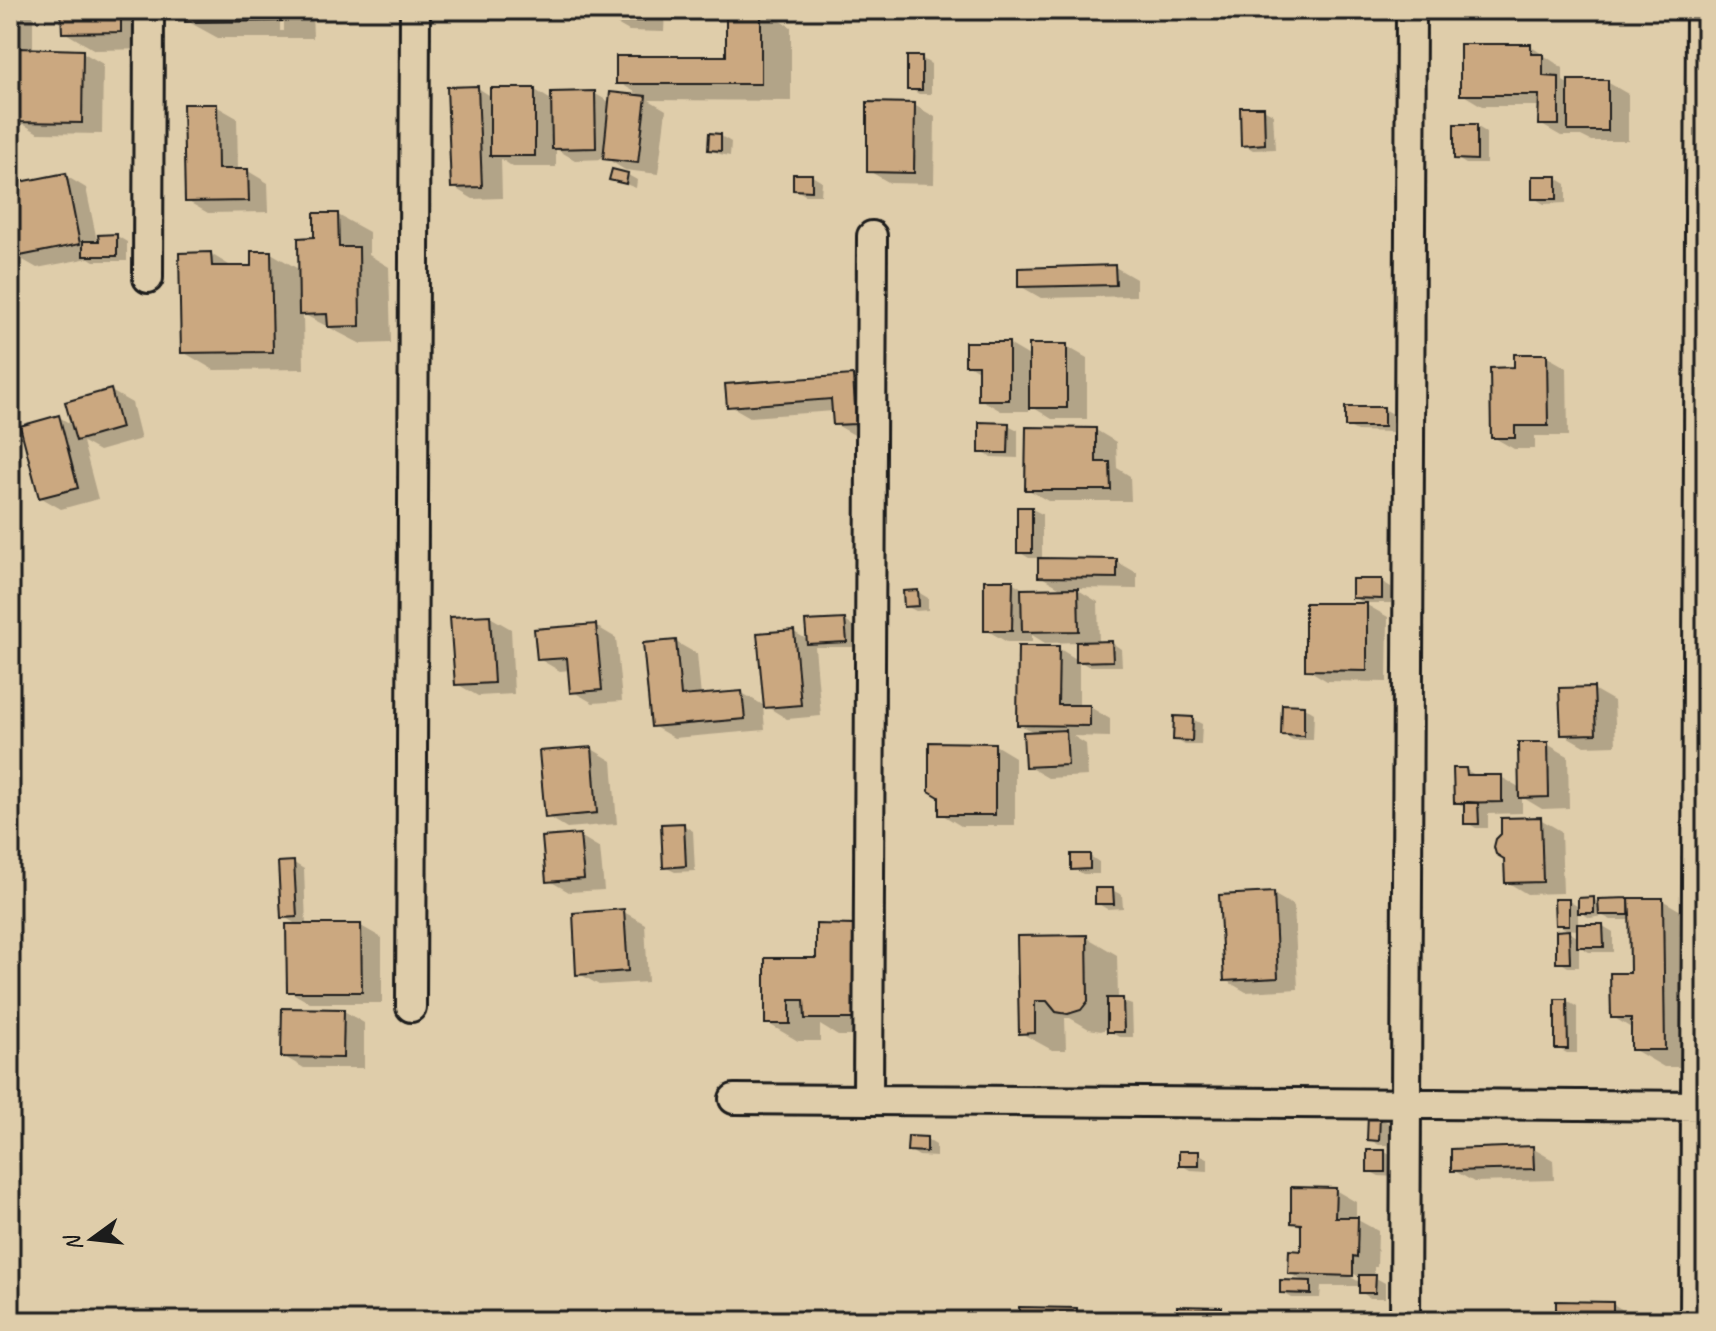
<svg xmlns="http://www.w3.org/2000/svg" width="1716" height="1331" viewBox="0 0 1716 1331" font-family="Caveat,sans-serif">
  <style>
    .shadow { fill: #0003; fill-rule: evenodd }
    .building { fill: #cba880; stroke: #1c1c1c; stroke-width: 2 }
    .lines { fill: none; stroke-linecap: round; stroke-linejoin: round }
    .minor-casing { stroke: #1c1c1c; stroke-width: 34 }
    .minor { stroke: #dfcdaa; stroke-width: 28 }
  </style>
  <rect width="100%" height="100%" fill="#dfcdaa"/>
  <filter id="ink" filterUnits="userSpaceOnUse"><feTurbulence type="fractalNoise" baseFrequency=".0125" numOctaves="2"/><feDisplacementMap in="SourceGraphic" scale="16" xChannelSelector="R" yChannelSelector="G"/><feConvolveMatrix kernelMatrix="1 2 1 2 8 2 1 2 1" color-interpolation-filters="sRGB"/></filter>
  <g filter="url(#ink)">
    <!-- shadow -->
    <path class="shadow" d="M10 10H33V50L82 52 103 64 102 134 38 133 18 121 19 59H10Z
      M63 10H151L152 49 95 50 64 32Z
      M188 10H280V31H284V10H312L313 38H218L187 21Z
      M608 10H665L664 32 629 31 608 19Z
      M728 10H763L791 27V101L649 100 666 110 658 174 625 170 607 159 575 160 556 149V167H513L501 159 502 198 473 199 453 187 478 88 492 97 535 90 553 101 594 93 611 103 645 98 618 82 728 58Z
      M1530 46 1563 68V81L1570 85 1607 82 1628 94V141H1591L1581 136H1561L1540 124V106H1482L1462 94Z
      M921 58 931 64V94H919L909 88Z
      M914 105 935 117 934 184 890 183 869 171Z
      M216 106 237 118 238 171H248L268 183 269 212 208 213 187 201Z
      M1263 109 1273 114 1275 149 1253 150 1243 144Z
      M1476 126 1486 132V164H1466L1456 158Z
      M721 136 731 142 730 156 720 154 710 149Z
      M628 175 637 180 636 188 612 179Z
      M66 176 86 188 99 250 117 236 127 242V261H94L89 258 37 268 16 256 10 222V186Z
      M812 176 822 182 821 195H805L795 189Z
      M1556 178 1566 184V203L1544 204 1534 198Z
      M338 215 369 232V255L389 267 391 343 361 344 303 314 304 369 214 370 183 352 211 254 234 268H253L271 253 300 270 316 239Z
      M1115 267 1136 279V296L1041 298 1020 286Z
      M1009 344 1031 357 1066 346 1087 358V419H1052L1029 405V411H1001L980 399V372L967 364Z
      M1546 356 1567 368 1568 436H1535V449H1514L1493 437 1516 369Z
      M853 377 873 389 876 434 856 436 835 424 834 411 750 417 729 405Z
      M111 391 132 403 141 439 99 451 83 442 98 499 61 509 40 497 59 417 74 426Z
      M1384 409 1393 414V432L1357 431 1347 426Z
      M1008 425 1018 430V458L991 457 981 452Z
      M1096 430 1116 442 1117 468 1130 476 1131 501H1048L1027 489Z
      M1032 509 1042 514V560L1116 561 1137 573V589L1075 588 1098 602 1099 644 1112 643 1121 649 1122 666H1088L1079 661V707H1090L1110 719V737L1073 736 1086 744 1088 776 1048 778 1027 766 1036 733 1019 724 1058 648 1078 660V642L1045 643 1032 635V642H1007L986 630 1012 582 1027 591 1064 590 1040 576V558H1029L1019 552Z
      M1381 581 1391 587V603H1364L1354 597Z
      M918 592 928 598V610L916 611 906 606Z
      M1367 605 1388 617 1387 682 1327 681 1307 669Z
      M490 617 511 629 514 694 478 696 457 684Z
      M845 621 855 627 856 647H815L821 716 787 719 766 706 794 632 808 640Z
      M596 626 616 638 622 701 593 703 572 691 570 670 560 671 539 659Z
      M676 642 697 654 701 697 742 693 763 705 765 730 674 738 653 726Z
      M1593 689 1614 701 1616 745 1584 746 1563 734Z
      M1304 707 1314 713 1313 740H1293L1283 734Z
      M1192 719 1202 724 1201 745H1185L1175 739Z
      M1547 744 1568 756 1569 808 1542 809 1522 797V813L1488 814V828H1476L1466 822V808L1456 802 1466 770 1479 777H1501L1521 788Z
      M995 745 1015 757V826H961L941 814Z
      M592 749 612 761 617 824 567 828 547 816Z
      M1540 819 1561 831 1563 893 1527 894 1507 882Z
      M683 825 693 831 695 871 675 872 665 867Z
      M580 836 600 848 604 890 569 892 548 880Z
      M1090 856 1099 862V874H1083L1073 868Z
      M294 863 304 869 306 926H361L382 938V1003H310L289 991 299 926 283 916Z
      M1112 890 1122 895 1123 908 1107 909 1097 903Z
      M1273 894 1294 906 1298 989 1246 992 1225 980Z
      M1593 899 1600 903 1662 900 1693 918 1695 1067H1664L1633 1049V1029L1613 1017 1632 975V920H1611L1603 916 1590 918 1578 911V926H1603L1613 932V952H1589L1579 946V967H1568L1558 961 1569 932 1579 938V930L1566 929 1557 924 1569 901 1580 908Z
      M624 912 645 924 648 982 599 985 578 973Z
      M854 927 885 945V1036H838L820 1025V1041H798L767 1023 818 960Z
      M1086 937 1117 955 1118 1000 1132 1005 1133 1037H1119L1109 1031V1028L1101 1031 1089 1029 1070 1018H1065L1066 1050H1052L1021 1033 1019 938Z
      M1567 1001 1577 1007V1053H1567L1557 1048Z
      M344 1011 364 1023V1068H304L283 1056Z
      M1379 1118 1389 1123 1388 1145H1379L1369 1139Z
      M926 1139 936 1145V1157L919 1156 909 1150Z
      M1532 1148 1553 1160 1554 1180 1474 1182 1453 1170Z
      M1385 1152 1395 1158V1177L1379 1176 1369 1171Z
      M1198 1153 1208 1159V1171L1190 1170 1181 1165Z
      M1335 1190 1356 1202V1219L1378 1231 1377 1267H1374V1277L1385 1283V1298H1370L1361 1292V1286H1321L1320 1298H1292L1282 1292 1306 1283 1290 1273 1303 1253V1228L1293 1222ZM1346 1269 1361 1278V1283L1344 1273Z
      M1613 1304 1631 1315 1656 1316 1666 1321H1558Z
      M1222 1309 1242 1321H1179Z
      M1077 1310 1096 1321H1021Z"/>
    <!-- building -->
    <path class="building" d="M10 10H13L12 49H10Z
      M61 10H121V32L62 33Z
      M186 10H282V21L185 22Z
      M606 10H644V21L606 20Z
      M726 10H761V84H616V56H726Z
      M1460 44H1531V54H1543V76L1559 77V125H1538L1539 95H1460Z
      M17 48 83 50 82 123 16 122Z
      M907 56H922V90H907Z
      M1568 80H1608V131H1568Z
      M478 86 482 187 451 188 447 87Z
      M490 88H535V156H490Z
      M595 91 596 148 552 149 551 92Z
      M610 92 646 96 638 163 603 159Z
      M867 102 915 103 914 173 867 172Z
      M183 104H217L218 169H248L249 201 185 202Z
      M1240 107H1264L1265 144 1241 146Z
      M1454 124H1477V160L1454 159Z
      M709 133 721 134V151L708 150Z
      M612 169 628 173 626 184 609 180Z
      M66 173 80 244 15 257 10 233V184Z
      M793 174H812V191L793 190Z
      M1532 176H1557V199H1532Z
      M314 213H338L339 247H359L360 326 328 327 327 314 299 315 298 238 314 237Z
      M117 234V256H83V241H99L98 235Z
      M251 251H271L273 352 181 353 179 253 211 252 212 266H251Z
      M1115 265 1116 285 1018 287V268Z
      M965 342H1009V400H978V365H965Z
      M1029 344H1067V408H1029Z
      M1514 354H1547L1548 426H1515V438H1491L1490 368 1514 367Z
      M853 375 856 424 833 425 831 399 727 407 725 384Z
      M111 389 121 428 76 441 65 402Z
      M1345 407H1384V427H1345Z
      M59 415 78 488 39 498 20 426Z
      M979 422 1009 423 1008 453H979Z
      M1026 427 1096 428V462H1110L1111 490H1025Z
      M1017 507H1032V553H1017Z
      M1038 558 1117 559V578L1038 577Z
      M1352 579H1382V599L1352 598Z
      M984 580H1013L1012 631H984Z
      M1078 588 1079 631 1022 632 1021 589Z
      M918 590 919 606 904 607 903 591Z
      M1305 603H1367V671L1305 670Z
      M490 615 494 683 455 685 450 617Z
      M845 619 847 642 807 644 805 621Z
      M596 624 602 690 570 693 567 658 537 660 534 629Z
      M794 630 801 705 764 708 757 633Z
      M676 640 681 696 742 691 745 719 651 727 643 643Z
      M1112 641 1113 661 1076 662V642Z
      M1018 646H1059L1058 705H1090V726L1017 725Z
      M1594 687 1596 734 1561 735 1559 688Z
      M1282 704 1304 705V736L1281 735Z
      M1174 716 1193 717 1192 741 1173 740Z
      M1066 730 1068 765 1025 767 1023 732Z
      M929 742 995 743V815H939V797L929 791Z
      M1518 742H1548L1549 797 1519 798Z
      M592 747 597 813 545 818 539 751Z
      M1453 768H1466L1467 775H1502V802L1454 803Z
      M1464 802 1478 803 1479 824H1464Z
      M1541 817 1543 882 1505 883 1504 859 1496 854 1494 847 1496 839 1501 834V818Z
      M684 823 686 866 663 868 661 824Z
      M580 834 584 879 546 882 542 837Z
      M1071 854H1090V869L1071 870Z
      M294 861 297 917 281 918 278 862Z
      M1095 888H1113L1114 904H1095Z
      M1274 892 1278 978 1224 981 1219 895Z
      M1594 897V913H1578V898Z
      M1629 898 1630 915H1599L1598 899Z
      M1629 898H1663L1665 1050H1631V1018H1611L1610 973H1630Z
      M1554 899H1569V925H1555Z
      M624 909 628 971 576 975 573 913Z
      M286 924H361L362 992H287Z
      M816 924 854 925V1019H805L804 1000H790V1024H765V958H816Z
      M1577 924H1603L1604 947H1577Z
      M1569 930 1570 963H1556V931Z
      M1087 935 1088 1001 1081 1010 1068 1014 1056 1012 1047 1001H1035V1033L1019 1034 1017 936Z
      M1107 998H1123L1124 1032H1107Z
      M1555 999H1567L1568 1049H1555Z
      M282 1008 344 1009 343 1058 281 1057Z
      M1368 1115 1380 1116 1379 1141 1367 1140Z
      M908 1136 927 1137V1152L907 1151Z
      M1533 1146 1534 1169 1451 1171V1149Z
      M1367 1150H1385V1172H1367Z
      M1179 1151H1199V1166H1179Z
      M1291 1187 1336 1188 1335 1217H1358L1357 1257 1353 1256V1276L1288 1274 1289 1250 1301 1251V1224L1291 1223Z
      M1359 1275H1376L1375 1293H1359Z
      M1280 1280 1311 1281V1294L1280 1293Z
      M1556 1301 1613 1302V1321H1556Z
      M1177 1306 1222 1307V1321H1177Z
      M1019 1307 1077 1308V1321H1019Z
      M1627 1313 1657 1314V1321H1627Z"/>
    <g class="lines">
      <defs>
        <path id="minor" d="M148 278 149 10
          M411 1007 415 10
          M734 1099 1706 1106
          M868 1099 872 236
          M1405 1321 1411 10
          M1695 1321 1701 10"/>
      </defs>
      <!-- minor casing -->
      <use href="#minor" class="minor-casing"/>
      <!-- minor -->
      <use href="#minor" class="minor"/>
    </g>
  </g>
  <!-- margin -->
  <rect width="1716" height="1331" fill="none" stroke="#dfcdaa" stroke-width="40"/>
  <rect x="20" y="20" width="1676" height="1291" fill="none" stroke="#1c1c1c" stroke-width="3" filter="url(#ink)"/>
  <!-- north arrow -->
  <g transform="translate(92 1239) rotate(255)" stroke="#dfcdaa" stroke-width="6" paint-order="stroke">
  <path d="M0-6L14 30L0 20L-14 30Z" fill="#1c1c1c"/>
  <text y="-12" font-size="22" font-weight="bold" text-anchor="middle" fill="#1c1c1c">N</text>
  </g>
</svg>
